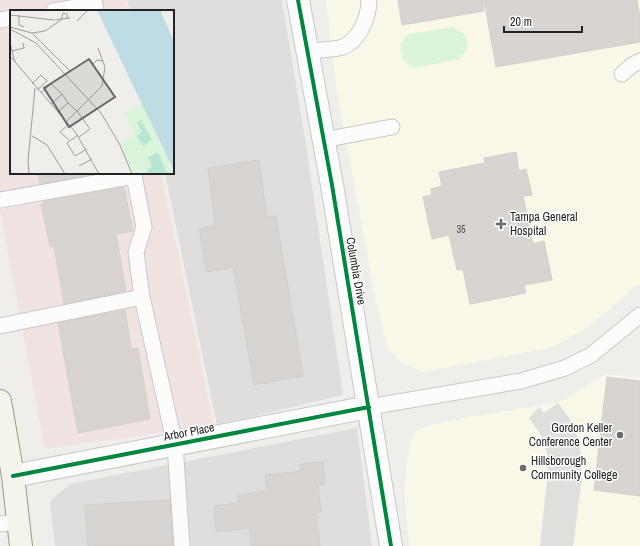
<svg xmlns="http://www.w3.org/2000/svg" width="640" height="546" viewBox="0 0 640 546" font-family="'Archivo Narrow',sans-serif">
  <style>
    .residential { fill: #dfdedc }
    .commercial { fill: #f1e3e1 }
    .education { fill: #f8f7e8 }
    .park { fill: #daf5da }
    .parking { fill: #e0dfde }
    .building { fill: #d7d4d2; stroke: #d3d0cc }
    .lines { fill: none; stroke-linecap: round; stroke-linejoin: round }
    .lane-casing { stroke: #c9c8c7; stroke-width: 17 }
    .street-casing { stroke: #c9c8c7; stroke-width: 24 }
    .secondary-casing { stroke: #999a82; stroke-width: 24 }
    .lane { stroke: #fdfcfc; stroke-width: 15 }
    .street { stroke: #fdfcfc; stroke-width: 22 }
    .secondary { stroke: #f4f4ed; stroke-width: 22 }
    .cycleway-casing { stroke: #fff; stroke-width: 6 }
    .cycleway { stroke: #00873e; stroke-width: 4 }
    .poi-dot { fill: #6a6968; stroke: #fff; stroke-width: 1.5 }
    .labels { text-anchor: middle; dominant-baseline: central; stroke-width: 3; stroke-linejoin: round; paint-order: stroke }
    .number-label { font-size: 10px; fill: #4f4e4e }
    .poi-label { font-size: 12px; fill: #222; stroke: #fff; text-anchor: start }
    .street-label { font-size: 12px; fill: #222; stroke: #fff }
    .inset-road { fill: none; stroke: #9e9c9b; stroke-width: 1 }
    .view { fill: #6a6968; fill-opacity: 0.15; stroke: #6a6968; stroke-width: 2 }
    .inset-edge { fill: none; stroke: #222; stroke-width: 2 }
  </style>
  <rect width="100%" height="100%" fill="#f0eeeb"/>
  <!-- residential -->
  <path class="residential" d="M127 0H282L305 139 343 395 217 425 165 173H173V11H130Z
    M357 428 372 546H55L50 501 70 484Z"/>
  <!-- commercial -->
  <path class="commercial" d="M0 0H125L127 11H11V173H161L214 425 45 449 0 211Z"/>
  <!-- education -->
  <path class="education" d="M326 0H640V283L588 327 553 347 423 372 403 364 388 349 375 297 336 85Z
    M605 374 640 378V546H409L404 490 409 445 416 431 427 426 464 418 560 402Z"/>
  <!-- park -->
  <path class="park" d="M453 27 465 35 468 47 460 59 413 68 402 59 400 45 408 34Z"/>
  <!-- parking -->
  <path class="parking" d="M558 403 570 419 580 442 582 478 573 546H540L549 461 543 438 529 418 539 407 544 413Z"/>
  <!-- building -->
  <path class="building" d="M398 0H483L484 11 402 25Z
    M484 0H637L640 18V42L496 67Z
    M516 152 519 171 526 169 532 195 523 196 533 244 544 241 552 280 524 285 526 293 470 304 463 269 457 270 449 235 432 239 423 197 432 195 431 189 442 186 439 172 485 163 484 158Z
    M259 160 267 217 276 216 303 376 254 385 233 267 206 272 199 229 215 226 208 168Z
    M38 173H100L40 184Z
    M124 187 133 231 116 234 126 291 64 304 54 246 50 247 41 204H44V201Z
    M125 310 131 349 138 348 150 419 78 433 58 323Z
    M607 377 640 381V496L594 490Z
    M323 462 325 484 318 485 321 512 316 513 320 546H251L249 528 216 532 214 506 238 503 237 495 267 491 265 475 301 471 300 464Z
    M170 500 173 546H88L85 505Z"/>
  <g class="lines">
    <defs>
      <path id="lane" d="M53 11 95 4 96 11
        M0 20 11 18
        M307 51C317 50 329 50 339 48 358 44 369 18 369 0
        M622 74 631 66 640 61
        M323 140 392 127
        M0 200 134 176 144 227 136 252 142 297
        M0 326 142 297 175 445 182 546
        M369 407 521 381 565 368 591 355 640 315
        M0 524 19 522"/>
      <path id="street" d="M298 0 332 185 391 546
        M13 476 369 407"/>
      <path id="secondary" d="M0 401 13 476 21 546"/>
    </defs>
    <!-- lane casing -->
    <use href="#lane" class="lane-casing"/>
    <!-- street casing -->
    <use href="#street" class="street-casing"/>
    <!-- secondary casing -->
    <use href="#secondary" class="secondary-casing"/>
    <!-- lane -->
    <use href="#lane" class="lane"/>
    <!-- street -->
    <use href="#street" class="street"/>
    <!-- secondary -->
    <use href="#secondary" class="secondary"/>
    <defs>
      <path id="cycleway" d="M298 0 332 185 391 546
        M13 476 369 407"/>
    </defs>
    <!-- cycleway casing -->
    <use href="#cycleway" class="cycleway-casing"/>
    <!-- cycleway -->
    <use href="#cycleway" class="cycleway"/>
  </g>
  <!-- markers -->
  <g class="poi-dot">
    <path d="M499 218h4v4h4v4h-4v4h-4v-4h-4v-4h4z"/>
    <circle cx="620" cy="435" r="4"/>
    <circle cx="523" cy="468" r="4"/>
  </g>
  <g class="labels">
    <!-- number labels -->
    <g class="number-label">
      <text x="461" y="229">35</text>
    </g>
    <!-- poi labels -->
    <g class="poi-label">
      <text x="510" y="217">Tampa General<tspan x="510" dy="14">Hospital</tspan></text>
      <text x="612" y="428" text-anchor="end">Gordon Keller<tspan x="612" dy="14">Conference Center</tspan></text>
      <text x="531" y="461">Hillsborough<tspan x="531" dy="14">Community College</tspan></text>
    </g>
    <!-- street labels -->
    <g class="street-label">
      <text transform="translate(356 271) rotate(80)">Columbia Drive</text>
      <text transform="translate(189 432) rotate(-11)">Arbor Place</text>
    </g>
  </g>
  <!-- overview -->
  <g transform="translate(10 10)">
    <rect width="164" height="164" fill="#f0eeeb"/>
    <path d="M132 95 164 163V164H123L110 132 125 125 114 103Z" fill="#daf5da"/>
    <path d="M131 110 142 130 133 136 127 126 132 122 127 113ZM147 143H148L158 164H138L137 160 142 157 138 147Z" fill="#b7e6d2"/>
    <path d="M87 0H150L164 31V161Z" fill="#bfdbe3"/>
    <path class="inset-road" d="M0 5 44 10M9 5V15L14 17M45 10 60 8M51 10 53 3 57 4V8M67 11 78 0M0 17 22 23 60 61M0 19 26 33 91 103 110 135 122 164M22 23 35 21 51 10M0 33 5 52M2 41 14 38 13 33M0 46 66 123 89 164M82 55 87 50 93 51M22 74 31 65 37 71 27 80M31 83 41 74 52 84M41 94 52 84 58 93M48 102 58 93 67 101 80 119 69 127M57 111 92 76 95 57 88 38M68 125 57 133 65 146 77 139M22 126 37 135 55 164M59 130 50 122 59 114M69 156 82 149M19 164 18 151 25 78"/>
    <path class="view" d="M79 49 105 87 59 117 34 78Z"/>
    <rect width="164" height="164" class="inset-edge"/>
  </g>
  <!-- scale -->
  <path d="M504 26v6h78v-6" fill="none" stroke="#222222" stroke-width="2"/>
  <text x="510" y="26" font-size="12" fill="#222222" stroke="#ffffff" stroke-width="3" paint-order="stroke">20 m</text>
</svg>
